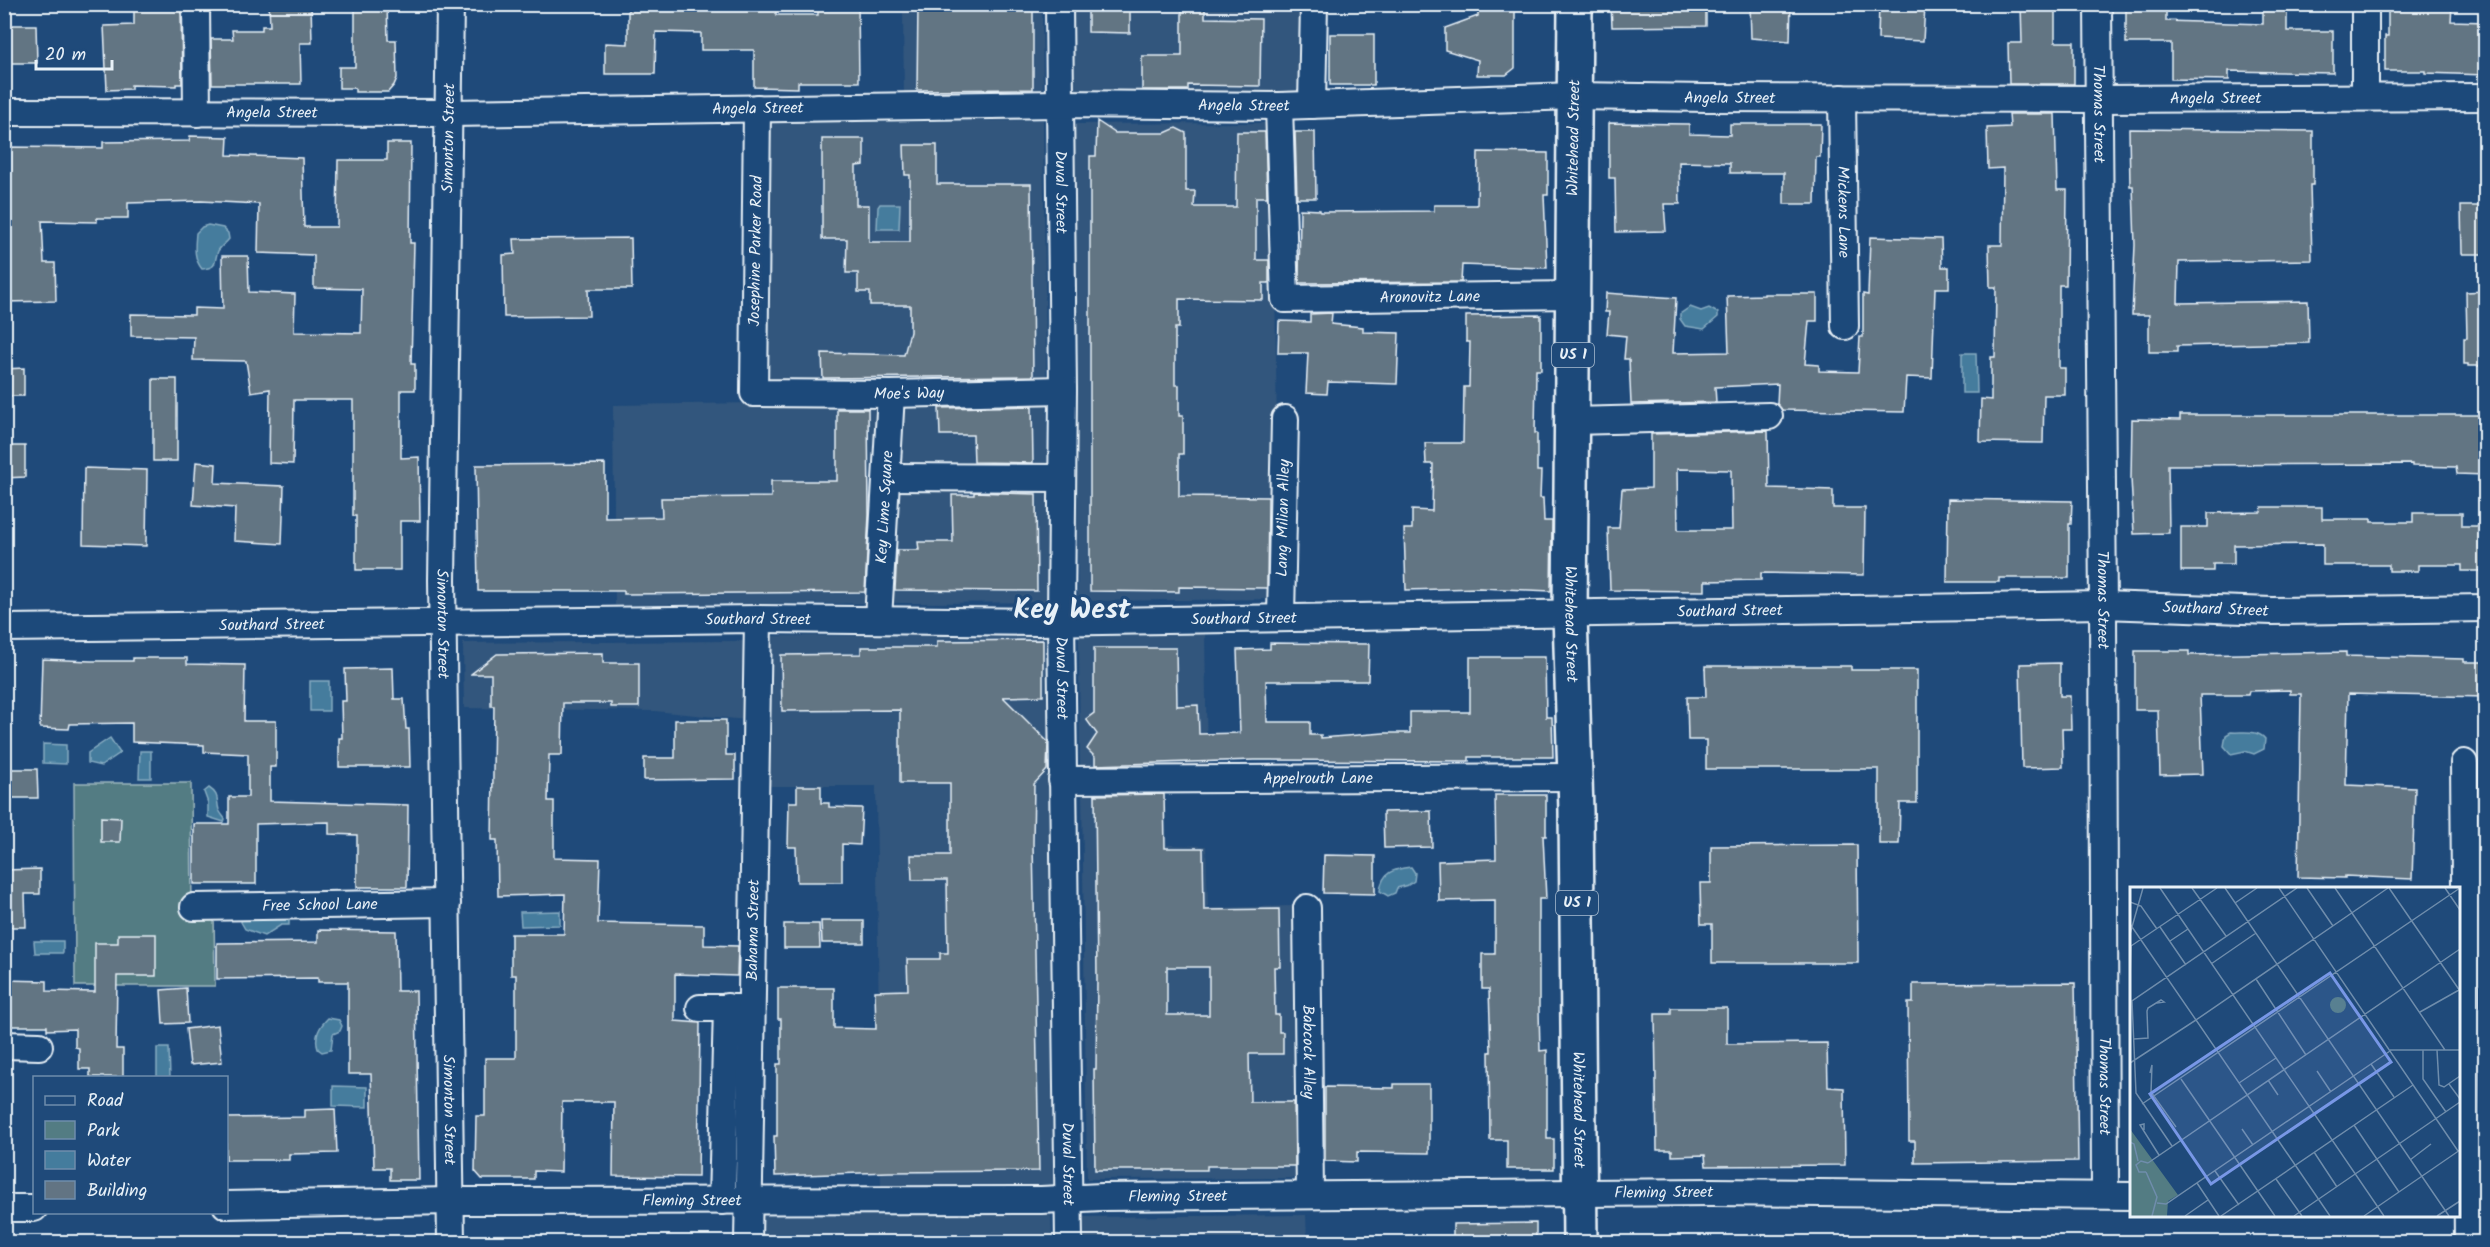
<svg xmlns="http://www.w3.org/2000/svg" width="2490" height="1247" viewBox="0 0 2490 1247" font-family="Kalam,sans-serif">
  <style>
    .built { fill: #33577d }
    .green { fill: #537c83; stroke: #9eb6be; stroke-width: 1.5 }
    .water { fill: #447c9d; stroke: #86abc1; stroke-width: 1.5 }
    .building { fill: #627483; stroke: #e8f1f8; stroke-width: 1.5; fill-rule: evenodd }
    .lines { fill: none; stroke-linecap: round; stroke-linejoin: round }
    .minor-casing { stroke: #e8f1f8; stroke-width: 30 }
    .major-casing { stroke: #e8f1f8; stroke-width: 38 }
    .minor { stroke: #1f4a7a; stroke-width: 26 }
    .major { stroke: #1f4a7a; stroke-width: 33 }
    .labels { text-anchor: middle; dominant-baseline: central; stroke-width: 6; stroke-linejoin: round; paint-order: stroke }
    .shield { fill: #1f4a7a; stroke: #acbfd2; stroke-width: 1.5 }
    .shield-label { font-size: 15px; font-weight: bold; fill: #e8f1f8 }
    .street-label { font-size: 16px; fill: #e8f1f8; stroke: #1f4a7a }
    .town-label { font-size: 28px; font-weight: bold; fill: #e8f1f8; stroke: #1f4a7a }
    .inset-road { fill: none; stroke: #6f8dac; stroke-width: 1.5 }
    .view { fill: #7897e6; fill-opacity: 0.15; stroke: #7897e6; stroke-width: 3 }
    .inset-edge { fill: none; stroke: #e8f1f8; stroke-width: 3 }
  </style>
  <rect width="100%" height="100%" fill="#1f4a7a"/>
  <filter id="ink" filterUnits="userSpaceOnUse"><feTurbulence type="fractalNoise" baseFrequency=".0167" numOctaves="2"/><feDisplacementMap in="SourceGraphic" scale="12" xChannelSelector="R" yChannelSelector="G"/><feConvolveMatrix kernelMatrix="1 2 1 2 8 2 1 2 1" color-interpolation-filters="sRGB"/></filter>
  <g filter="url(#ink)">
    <!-- built -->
    <path class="built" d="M903 5H1042L1043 99 904 100Z
      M1071 5H1304L1305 93 1072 95Z
      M1043 120 1049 602 615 605 613 405 763 403 762 122Z
      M1273 123 1279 599 1078 601 1072 124Z
      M1048 634 1055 1185 881 1186 876 786H767L766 636Z
      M1205 634 1207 769 1080 770 1079 636Z
      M745 641 747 720 655 711 464 708 463 643Z
      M1082 786 1165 791 1167 845 1206 846 1208 908 1293 906 1302 1178 1087 1179Z
      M1051 1214 1052 1242H753L752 1216Z
      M1306 1215 1307 1242H1082V1217Z"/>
    <!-- green -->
    <path class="green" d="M74 783H191L192 914 214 915 215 986H75Z"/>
    <!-- water -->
    <path class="water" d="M880 204H900L899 229H877L878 207Z
      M208 225 223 228 228 233 229 239C226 243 220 247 218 251 213 263 219 267 202 269 193 258 195 246 196 233L202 227Z
      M1690 307 1701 311 1709 308 1718 313V317L1704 329 1685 326 1680 319V314Z
      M1962 353H1976L1977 393H1962Z
      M310 681H329V711H310Z
      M2231 732C2242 733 2258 729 2265 739L2264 749 2254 754 2245 751 2231 754 2224 746 2226 735Z
      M110 738 120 753 101 766 88 763V753Z
      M43 744 66 745V764L43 763Z
      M140 751H151V778H139Z
      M209 788C220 795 216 800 219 810 221 814 223 816 225 819L224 822 208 817V803L204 792Z
      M1411 867 1415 873 1414 881 1408 885 1397 888 1395 893 1388 896 1380 891C1382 872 1393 869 1411 867Z
      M560 911V925L521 926 520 912Z
      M243 915 289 917V925H281L264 936 245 929 241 922Z
      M34 941H63V953H35Z
      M328 1018 339 1020 342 1026 340 1031 333 1034 331 1050 322 1052 318 1049C314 1036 319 1027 328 1018Z
      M157 1048H169L170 1077H157Z
      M333 1086 367 1087V1107L333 1106Z"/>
    <!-- building -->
    <path class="building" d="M134 4H179L181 13 182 84H176V86L131 85V89L107 90 104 26 134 25Z
      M269 4H311L312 43H300L301 84H212L211 39H233L232 30H262V26H270Z
      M355 4H387L388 40H396L397 78 394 85 388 92H355V88H339V67H355Z
      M701 4H776V15H818V4H858L859 82H798V88L754 87V50H701V33L656 32 655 74H605V43L628 44V9L701 8Z
      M918 4H1033V89L917 90Z
      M1088 4H1130V33L1088 32Z
      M1182 4H1205V18L1261 19 1260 86 1188 85V90H1142V56H1182Z
      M1478 4H1515V68L1506 75H1477L1478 60 1445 50V28L1478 16Z
      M1611 4H1706V26L1612 27Z
      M1750 4H1791L1790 41 1751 38Z
      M1879 4H1925L1923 41 1878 39Z
      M2021 4H2055V42H2074V84H2009L2008 43H2022Z
      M2263 4H2287V31H2333V73L2229 71V80L2171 79V43H2126V5H2166V21L2263 24Z
      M2388 4H2452L2451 21 2486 22V75L2425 73V71H2385V36H2388Z
      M4 25H36L37 63H4Z
      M1330 34H1374V85H1330Z
      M2009 114H2055L2057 190H2067L2066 285H2059V368H2065V395H2044L2043 443 1980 442 1981 399 1991 400V357H1995L1996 287H1990L1989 245H2002L2003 168 1988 169 1987 128 2010 127Z
      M1097 121 1115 133H1165L1176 128 1186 133V191H1195L1194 207H1236L1237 132H1265L1267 197H1256V260H1269V283H1263V300L1179 299V328H1175V385H1179V416H1183V454H1179V496L1268 497 1267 588 1179 587V592L1090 591V156H1096Z
      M1609 123 1689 124V134L1730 135V124H1821L1820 157H1816L1815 204H1784V173H1730V163L1679 162 1680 204H1664L1666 231 1616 232 1615 178H1609Z
      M2129 129 2313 131V185H2310L2312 260 2179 262 2178 303 2308 301 2309 343 2177 346V352H2149V315H2132L2135 245 2133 186H2130Z
      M1295 132H1315L1316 198H1297Z
      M190 136 228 137 227 155 302 158 304 227H337L338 160H387V143H411L410 243H414L411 364H415V390H401V458L419 457 420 521H400V570H356V516H353V400H294L293 464 269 463 270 389 251 392 246 361 193 360 194 337 131 336V314L194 315V308L223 309 222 256H248L249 292 295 294 294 332 361 333 362 289 314 288V255L258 253 259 204 201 201 128 203V218H97V222L42 221 44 263H55L56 301 4 302V147L103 148V142L189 141Z
      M822 139H864V165L856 166V205H869V242H910V175H905L904 145H937V184H1031L1033 376 823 378 822 353 904 355 910 332V305H870V292H858V273H846L847 239H822Z
      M1478 152 1548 153V195H1544L1547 268 1462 265 1461 282 1299 283 1300 209 1320 210V212L1434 211V205H1477Z
      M2461 206H2486V254H2462Z
      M1870 237 1941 239 1942 267H1949V288H1935L1932 378 1906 377 1904 412 1782 410 1777 404 1778 384 1715 387 1716 402 1631 404 1629 359H1624L1626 336 1607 334 1609 312H1605L1606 293 1676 298 1673 353 1729 352 1727 296 1764 295V294H1817V321H1809L1805 364 1819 365V371L1858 372 1860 337H1863V294L1868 295Z
      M631 238 632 289H588L589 316 504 317 503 255 515 254 514 239Z
      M2486 291V366H2468V364H2464V338H2467L2466 292Z
      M1332 313 1331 324 1363 327V332L1399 333 1397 384 1328 382 1327 394 1306 393 1308 353H1278L1279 321 1310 322V314Z
      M1541 315V370H1536L1535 433H1537V471H1541L1540 498H1543L1544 521H1552L1551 591 1479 588 1406 590 1404 529H1412V510L1432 511 1433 464H1426L1425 443H1463L1464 387H1469L1470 342H1466V316Z
      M24 368V396H4V369Z
      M153 379H177V461H153Z
      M1032 406 1033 463 974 462 973 435H940L939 408Z
      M837 409H868L869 515 865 592 624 594V591H478L476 465 605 464V518L662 517 661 498 771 497V481H837Z
      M2180 415H2486V475L2457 474 2456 467 2412 466V464L2168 465 2169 533 2134 534 2131 478 2132 419 2180 420Z
      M1768 431 1769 488 1833 490V508H1865L1864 575 1761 573V580L1705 581V591L1610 590 1608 528H1619L1622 489 1651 488V434ZM1677 469 1731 470 1732 530H1678Z
      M4 446H25V477L4 478Z
      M196 462 216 464 215 483 284 486 282 544 234 541 235 508 193 505Z
      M84 468 147 470 146 546 83 544Z
      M974 492 1036 494 1037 591 895 590 897 550H919L918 542H953L952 495H974Z
      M1948 499 2072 501 2071 524H2069V578H1999V582H1947Z
      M2262 507H2322V519H2371V522H2413V513H2462V526H2486V571H2462V565H2418V571H2389V565H2323V544L2234 545V564H2213V571H2181V527H2208V513L2261 512Z
      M1043 640V696L1003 697 1048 742 1047 770 1034 784 1033 843 1039 1171 889 1172 775 1176 774 1136H777V1064H781V1019H778V988H834V1028L876 1029 875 991 908 990 907 959H940V953H948L947 880H912L911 855H950V783H900V710L782 711 781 655 861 654V647H937V641Z
      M1270 643 1369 644 1368 681H1266L1267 722H1310V735H1321V738L1384 733H1410V712H1470V657H1545L1546 717H1552L1553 757H1469V761L1254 760 1095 765V757L1087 749 1097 734 1086 719 1094 713V648H1176L1177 706 1198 705 1199 734 1240 733 1237 650 1270 649Z
      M2135 651H2189V655L2346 652V656L2464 659V662H2486V697L2348 694 2346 785 2415 788 2412 879 2345 876V878L2298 877 2301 694H2290V690L2249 691 2248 695H2200L2203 774 2160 775 2158 710H2135Z
      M603 653V663H639V707H611V703H563L562 755H549L548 801H554V858L600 859 598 923 704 925V945L738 946 737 976 675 974V1021L700 1023 698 1177 613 1176 614 1102H562L561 1172 534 1171V1179H482L475 1171 476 1116H485V1058H516V975H511V934H564L565 894 498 896 497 840H492L494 706H491V674H471L497 654Z
      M133 658H187V664L245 665 244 721H276V767H270V801L408 805 407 887H357V835L329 834V822L256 824V884H194V824H229V797H248V754L204 752V745L132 742V723L70 724 69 729 40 728 42 659 91 661H133Z
      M2060 663V696H2070L2071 729H2062L2063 767 2022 768 2020 664Z
      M1705 666H1851V670H1917V803H1900L1899 844H1879V769H1706V740H1688L1687 697H1706Z
      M393 668 394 699H404L406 729H409L410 767H339V738H342L341 701H346L345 669Z
      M675 720H726V755H735V779L644 780V758H675Z
      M4 769H37L38 798H4Z
      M797 786H821V803H829V807L862 808 860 845 842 844V882H797L796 847H788L789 802H797Z
      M1164 794 1165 848H1203L1204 910 1279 909 1280 967H1274L1275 1015H1279V1032H1283V1054H1249L1250 1102H1294L1295 1166H1207V1170H1095L1094 1069H1096L1097 979 1095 795ZM1167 967H1209V1015H1167Z
      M1495 795H1546V836H1543L1546 899H1539V1010L1540 1051 1547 1050V1139H1554V1169H1507V1140H1490L1489 1052H1491L1489 989H1482V954H1495V900L1439 901 1438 861 1496 859Z
      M1431 811 1432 847 1384 848 1383 812Z
      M101 817 121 818 120 842H101Z
      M1857 845 1858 963H1712V924H1701L1700 883H1711V846Z
      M1324 855 1375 856V894L1323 893Z
      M40 869V894H25L26 927H4V870Z
      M821 921H864V943H822Z
      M784 924H819L820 948H784Z
      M318 930 396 931 397 991H416L419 1180H390V1168H374L371 1074H348V982H318V978L217 979V943L318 942Z
      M118 934H156V976H117L116 1049H123V1077H90V1069H79V1048L75 1047V1029L47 1030V1026H4V980L47 981V991L95 992V943H118Z
      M2075 983 2078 1161 1915 1163V1141H1909L1908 1003H1913V984Z
      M186 988 188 1023 163 1024 161 990Z
      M1671 1008H1727V1044L1827 1043 1828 1087 1844 1088 1845 1165 1706 1166 1705 1155 1672 1156V1150H1657L1655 1014H1671Z
      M218 1025 222 1062 190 1065 186 1029Z
      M1394 1084H1429V1153L1357 1152V1162L1325 1161V1087L1394 1088Z
      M335 1109 337 1153 289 1154V1160H226V1118L305 1117V1110Z
      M1536 1223V1242H1453V1224Z"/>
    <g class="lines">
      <defs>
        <g id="minor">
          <path d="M196 4 197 113"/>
          <path id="s1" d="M450 4 442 580 451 1242"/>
          <path id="s2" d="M1059 4 1063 390 1061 619 1069 1242"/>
          <path id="s3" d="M2098 4 2103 605 2105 1195"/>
          <path d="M2365 4V97"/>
          <path id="s4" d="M1842 98 1845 326"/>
          <path d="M1312 105 1314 4"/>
          <path id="s5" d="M1279 106 1285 299 1573 295"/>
          <path id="s6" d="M757 108 754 393 891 394 1063 390"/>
          <path id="s7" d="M4 112 450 113 1059 104 1279 106 1574 96 1707 98 2099 99 2486 97"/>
          <path d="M1572 421 1769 416"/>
          <path d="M887 477 1062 478"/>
          <path id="s8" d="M1281 617 1285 419"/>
          <path id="s9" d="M878 619 891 394"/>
          <path id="s10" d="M4 628 758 619 1038 622 2103 605 2272 611 2486 608"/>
          <path d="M2464 763 2468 1242"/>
          <path id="s11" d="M1062 780 1576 777"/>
          <path id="s12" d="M194 907 447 903"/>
          <path id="s13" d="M1307 908 1310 1195"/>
          <path d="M700 1008H742"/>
          <path d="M4 1045 39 1046"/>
          <path d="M722 1201 727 1007"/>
          <path id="s14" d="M226 1205 451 1201 1041 1200 1102 1197 1712 1192 2132 1196"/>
          <path d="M4 1208H34"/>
          <path id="s15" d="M748 1242 758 619"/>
        </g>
        <g id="major">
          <path id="s16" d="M1575 4 1570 614 1576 811 1580 1242"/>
        </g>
      </defs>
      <!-- minor casing -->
      <use href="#minor" class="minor-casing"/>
      <!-- major casing -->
      <use href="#major" class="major-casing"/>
      <!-- minor -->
      <use href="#minor" class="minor"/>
      <!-- major -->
      <use href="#major" class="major"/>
    </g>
  </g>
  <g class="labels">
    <!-- shield labels -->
    <g class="shield">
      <rect x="1552" y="343" width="42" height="24" rx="4.5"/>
      <rect x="1556" y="891" width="42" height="24" rx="4.5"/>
    </g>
    <g class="shield-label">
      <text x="1573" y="355">US 1</text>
      <text x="1577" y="903">US 1</text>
    </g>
    <!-- street labels -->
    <g class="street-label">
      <text stroke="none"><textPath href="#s7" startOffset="1726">Angela Street</textPath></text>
      <text stroke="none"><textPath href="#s7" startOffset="2212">Angela Street</textPath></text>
      <text stroke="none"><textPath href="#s7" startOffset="1240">Angela Street</textPath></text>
      <text stroke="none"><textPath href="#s7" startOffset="754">Angela Street</textPath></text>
      <text stroke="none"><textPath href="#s7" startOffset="268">Angela Street</textPath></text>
      <text stroke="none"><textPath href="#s3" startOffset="110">Thomas Street</textPath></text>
      <text transform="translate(449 138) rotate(-89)">Simonton Street</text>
      <text transform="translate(1574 138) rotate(-89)">Whitehead Street</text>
      <text stroke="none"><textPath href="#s2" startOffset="188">Duval Street</textPath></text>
      <text stroke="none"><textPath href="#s4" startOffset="114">Mickens Lane</textPath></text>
      <text transform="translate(756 251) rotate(-89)">Josephine Parker Road</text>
      <text stroke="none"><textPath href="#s5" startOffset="338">Aronovitz Lane</textPath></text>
      <text stroke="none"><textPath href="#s6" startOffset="440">Moe's Way</textPath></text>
      <text stroke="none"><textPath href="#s9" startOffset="112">Key Lime Square</textPath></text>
      <text stroke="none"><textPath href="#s8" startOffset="99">Lang Milian Alley</textPath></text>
      <text stroke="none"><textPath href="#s3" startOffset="596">Thomas Street</textPath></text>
      <text stroke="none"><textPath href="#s10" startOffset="2212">Southard Street</textPath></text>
      <text stroke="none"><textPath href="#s10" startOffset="1726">Southard Street</textPath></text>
      <text stroke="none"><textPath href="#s10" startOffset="1240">Southard Street</textPath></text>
      <text stroke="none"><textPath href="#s10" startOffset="754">Southard Street</textPath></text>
      <text stroke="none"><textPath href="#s1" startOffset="620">Simonton Street</textPath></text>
      <text stroke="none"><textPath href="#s10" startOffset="268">Southard Street</textPath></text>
      <text stroke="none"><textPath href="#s16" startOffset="620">Whitehead Street</textPath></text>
      <text stroke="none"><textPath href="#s2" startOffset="674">Duval Street</textPath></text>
      <text stroke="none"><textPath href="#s11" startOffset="256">Appelrouth Lane</textPath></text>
      <text stroke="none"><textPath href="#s12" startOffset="126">Free School Lane</textPath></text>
      <text stroke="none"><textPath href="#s15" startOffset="312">Bahama Street</textPath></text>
      <text stroke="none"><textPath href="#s13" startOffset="144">Babcock Alley</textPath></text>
      <text stroke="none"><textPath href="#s3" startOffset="1082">Thomas Street</textPath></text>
      <text stroke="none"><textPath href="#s1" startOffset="1106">Simonton Street</textPath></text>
      <text stroke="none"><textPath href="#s16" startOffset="1106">Whitehead Street</textPath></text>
      <text stroke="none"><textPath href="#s2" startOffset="1160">Duval Street</textPath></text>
      <text stroke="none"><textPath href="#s14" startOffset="1438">Fleming Street</textPath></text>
      <text stroke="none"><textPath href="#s14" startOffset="952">Fleming Street</textPath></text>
      <text stroke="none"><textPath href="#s14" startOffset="466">Fleming Street</textPath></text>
    </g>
    <!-- town labels -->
    <g class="town-label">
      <text x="1072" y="610">Key West</text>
    </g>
  </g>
  <!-- overview -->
  <g transform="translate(2130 887)">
    <rect width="330" height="330" fill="#1f4a7a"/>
    <path d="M200 118a8 8 0 1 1 16 0a8 8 0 1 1-16 0ZM0 242 48 308 38 314 37 329H0Z" fill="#537c83"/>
    <path class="inset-road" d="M30 1 254 329M62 1 96 49M95 1 319 329M149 1 328 264M177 1 203 39M205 1 315 163M259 1 330 104M315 1 330 23M0 15 11 19 27 42M105 16 127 1M0 37 66 133 0 176M30 40 56 78M0 47 13 1M40 54 58 42M1 59 87 1M81 77 126 46M126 92 176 168M0 93 1 58M290 125 329 103M4 152 18 151 17 124 18 121 31 113 34 115 27 116M260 163H329M293 163V192L316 225M307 163 309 198 314 200 330 189M241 177 264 210M187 184 201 205M20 186 22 178 21 205 46 240M51 192 145 329M138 193 148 208M109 196 146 171M319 197 330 212M12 217 330 1M224 238 269 305M112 242 123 258M14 243V237L10 238 29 268M0 255 4 257 8 274M42 259 6 206 2 114 167 1M184 265 207 300M280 273 301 257M18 276 330 62M85 284 109 318M16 285 27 310 22 329M16 285H9L6 278 11 274 18 276M146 292 172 329M67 296 89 329M27 316 36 317 260 164M55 329 78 313M91 329 283 198M164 329 330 215M200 329 66 133 258 1M234 329 330 263M307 329 330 314"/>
    <path class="view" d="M200 86 261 175 81 297 20 207Z"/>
    <rect width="330" height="330" class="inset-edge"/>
  </g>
  <!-- margin -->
  <rect width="2490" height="1247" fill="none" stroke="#1f4a7a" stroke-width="24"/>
  <rect x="12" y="12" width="2466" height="1223" fill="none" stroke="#e8f1f8" stroke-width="2" filter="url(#ink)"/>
  <!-- legend -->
  <rect x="33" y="1076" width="195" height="138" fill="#1f4a7a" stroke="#6f8dac" stroke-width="1.5"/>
  <rect x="45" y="1096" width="30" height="9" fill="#1f4a7a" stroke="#6f8dac" stroke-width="1.5"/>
  <text x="87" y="1106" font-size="18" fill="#e8f1f8">Road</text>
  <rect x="45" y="1121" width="30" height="18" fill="#537c83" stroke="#6f8dac" stroke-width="1.5"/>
  <text x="87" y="1136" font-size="18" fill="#e8f1f8">Park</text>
  <rect x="45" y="1151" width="30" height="18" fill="#447c9d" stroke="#6f8dac" stroke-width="1.5"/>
  <text x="87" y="1166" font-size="18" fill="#e8f1f8">Water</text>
  <rect x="45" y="1181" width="30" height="18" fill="#627483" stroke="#6f8dac" stroke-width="1.5"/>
  <text x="87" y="1196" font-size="18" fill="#e8f1f8">Building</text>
  <!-- scale -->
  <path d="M36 60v9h76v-9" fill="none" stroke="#e8f1f8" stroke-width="3"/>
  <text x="45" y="60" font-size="18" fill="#e8f1f8" stroke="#1f4a7a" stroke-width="4.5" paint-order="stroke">20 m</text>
</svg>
